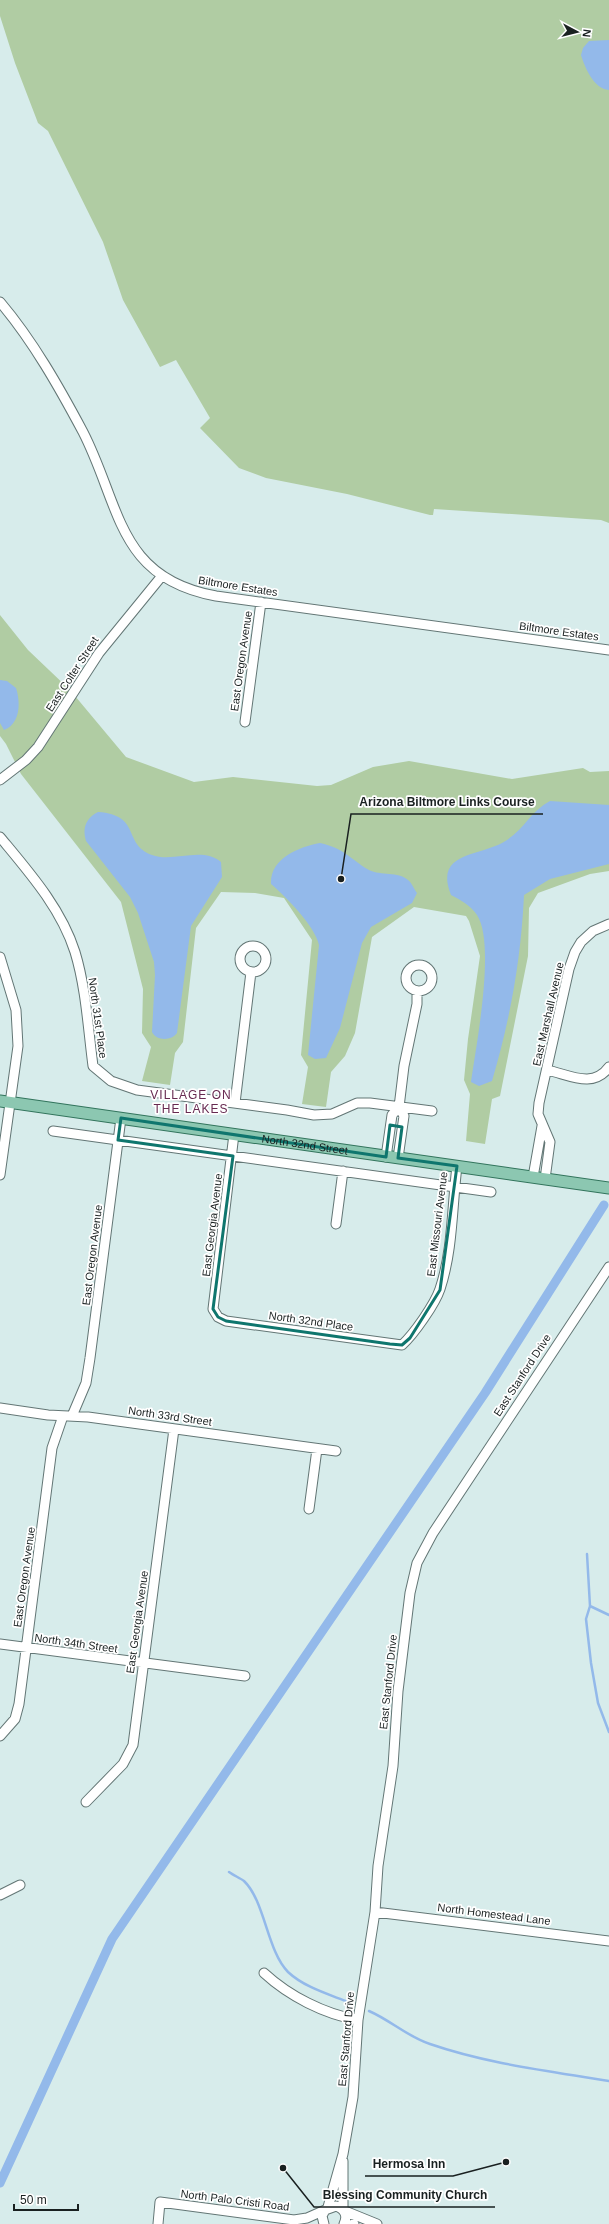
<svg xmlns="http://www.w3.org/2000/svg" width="609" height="2224" viewBox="0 0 609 2224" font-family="Arial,sans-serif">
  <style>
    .green { fill: #b0cca3 }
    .water { fill: #93b9ea }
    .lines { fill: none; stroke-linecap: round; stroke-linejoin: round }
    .stream { stroke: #93b9ea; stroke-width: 2.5 }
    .canal { stroke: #93b9ea; stroke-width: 9 }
    .minor-casing { stroke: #637675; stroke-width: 11 }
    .major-casing { stroke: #32745c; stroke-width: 13 }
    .minor { stroke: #fff; stroke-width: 9 }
    .major { stroke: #8cc7b1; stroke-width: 11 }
    .marked { fill: none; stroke: #0f766e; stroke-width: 3; stroke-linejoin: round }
    .labels { text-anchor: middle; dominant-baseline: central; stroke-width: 3.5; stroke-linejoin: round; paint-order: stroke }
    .street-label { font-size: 11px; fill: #192020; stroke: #fff }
    .neighbourhood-label { font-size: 12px; letter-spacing: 1px; fill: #672a51; stroke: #fff }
    .leader { fill: none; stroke: #192020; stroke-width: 1.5 }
    .callout-dot { fill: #192020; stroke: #fff; stroke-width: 1.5 }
    .callout-label { font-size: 12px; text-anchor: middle; font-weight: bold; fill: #192020; stroke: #fff; stroke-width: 3.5; stroke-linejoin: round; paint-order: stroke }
  </style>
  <rect width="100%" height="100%" fill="#d7eceb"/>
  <!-- green -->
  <path class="green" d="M0 0H609V523L601 520 434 509 433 515H430L347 494 266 478 239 468 200 428 210 418 176 360 160 367 123 300 103 242 48 131 38 123 15 63 0 16Z
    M0 615 28 650 70 690 126 757 194 782 233 777 317 786 331 785 373 767 409 761 512 779 583 768 590 772 609 771V871L590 874 538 893 529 908 528 956 500 1096 492 1099 485 1144 466 1141 470 1094 464 1080 468 1039 480 956 469 921 466 916 414 907 372 937 355 1033 345 1056 331 1072 326 1107 302 1104 308 1067 301 1055 312 940 284 898 255 893 221 892 196 928 183 1042 175 1053 170 1085 142 1081 151 1047 142 1033 143 989 121 902 21 774 6 744 0 736Z"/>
  <!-- water -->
  <path class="water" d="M609 40V90C594 89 585 68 581 55L583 48 589 41Z
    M0 680 7 681 16 688C21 703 20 724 4 730L0 723Z
    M550 801 609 805V864L550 879 524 895C521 960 510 1020 492 1081L479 1086 471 1082C476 1046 496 944 477 915 471 906 461 900 451 895 433 850 483 857 507 840 524 829 532 810 550 801Z
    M98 812C142 815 122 844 152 855 173 863 202 846 221 862L222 877 191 926 177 1033C172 1041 156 1041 152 1032L155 975 154 962 138 913 130 897 86 841C82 828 86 818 98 812Z
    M320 843C344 848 350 859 369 870 381 876 398 871 408 880 412 883 414 889 417 893L412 903 371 927 362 943 340 1028 326 1058 315 1059 308 1055 319 945C315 926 286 897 271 884 270 858 299 847 320 843Z"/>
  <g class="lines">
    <!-- stream -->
    <path class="stream" d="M587 1554 590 1606 586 1619 591 1663 598 1703 609 1732
      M590 1606 609 1615
      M229 1872C233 1875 240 1878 244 1881 265 1901 267 1951 288 1972 304 1987 328 1994 348 2002
      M369 2011C390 2020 408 2037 430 2044 488 2064 549 2071 609 2081"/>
    <!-- canal -->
    <path class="canal" d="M0 2183 112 1939 485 1393 604 1205"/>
    <defs>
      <path id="minor" d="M0 302C33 341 59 387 83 432 121 506 117 578 216 596L609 650
        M245 722 261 602
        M0 780 26 760 38 747 99 653 161 577
        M0 837C29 872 61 908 75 952 86 988 88 1028 93 1066L111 1081 137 1090 287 1110 314 1115 332 1114 357 1103H370L432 1111
        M240 959a13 13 0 1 1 26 0a13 13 0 1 1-26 0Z
        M0 957 16 1010 18 1046 0 1175
        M406 978a13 13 0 1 1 26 0a13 13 0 1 1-26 0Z
        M547 1070C570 1075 593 1089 609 1067
        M235 1103 251 972
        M53 1131 491 1192
        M234 1134 213 1309 218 1317 226 1321 402 1345C414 1334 435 1304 440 1289 453 1250 452 1206 457 1166
        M386 1157 392 1115 399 1107
        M398 1158 404 1116 399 1107 404 1066 417 1004V991
        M533 1177 542 1126
        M545 1179 550 1142 538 1114 539 1103 569 969 575 952 581 942 593 931 609 924
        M336 1224 343 1171
        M0 1408 48 1415 88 1417 336 1451
        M72 1416 86 1383 90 1358 121 1118
        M309 1509 317 1449
        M0 1644 245 1676
        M0 1736 15 1719 19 1704 52 1448 63 1416
        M86 1802 123 1764 133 1745 174 1429
        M0 1895 20 1885
        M375 1912 609 1941
        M264 1973C289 1996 324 2014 358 2020
        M343 2161V2209
        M328 2207 343 2154 353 2097 358 2020 375 1912 378 1866 393 1766 398 1691 410 1593 417 1563 433 1533 609 1267
        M345 2211 377 2224
        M158 2224 160 2202 294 2220 307 2218 325 2210
        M324 2224 322 2216 325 2210 336 2206C345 2209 348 2216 344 2224
        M353 2224H354"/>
      <g id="major">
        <path id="s1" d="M0 1101 609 1188"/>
      </g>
    </defs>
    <!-- minor casing -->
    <use href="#minor" class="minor-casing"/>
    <!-- major casing -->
    <use href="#major" class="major-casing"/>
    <!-- minor -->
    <use href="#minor" class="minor"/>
    <!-- major -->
    <use href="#major" class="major"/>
  </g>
  <!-- marked area -->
  <path class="marked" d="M121 1118 386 1157 390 1125 402 1127 398 1158 457 1166 440 1290 410 1338 402 1345 390 1344 226 1321 218 1317 213 1309 233 1156 118 1140Z"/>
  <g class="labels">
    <!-- street labels -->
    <g class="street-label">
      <text transform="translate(238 586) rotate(9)">Biltmore Estates</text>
      <text transform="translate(559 631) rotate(8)">Biltmore Estates</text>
      <text transform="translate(241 661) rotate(-82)">East Oregon Avenue</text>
      <text transform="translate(72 674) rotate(-57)">East Colter Street</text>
      <text transform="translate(548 1014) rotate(-77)">East Marshall Avenue</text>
      <text transform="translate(98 1018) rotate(82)">North 31st Place</text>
      <text stroke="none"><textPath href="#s1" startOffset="308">North 32nd Street</textPath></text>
      <text transform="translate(437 1224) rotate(-83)">East Missouri Avenue</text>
      <text transform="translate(212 1225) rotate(-83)">East Georgia Avenue</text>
      <text transform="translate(92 1255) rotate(-83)">East Oregon Avenue</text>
      <text transform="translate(311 1321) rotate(8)">North 32nd Place</text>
      <text transform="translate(522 1375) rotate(-57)">East Stanford Drive</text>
      <text transform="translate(170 1416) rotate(8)">North 33rd Street</text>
      <text transform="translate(24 1577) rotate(-82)">East Oregon Avenue</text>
      <text transform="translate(137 1622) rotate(-82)">East Georgia Avenue</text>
      <text transform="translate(76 1643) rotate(8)">North 34th Street</text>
      <text transform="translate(388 1682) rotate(-84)">East Stanford Drive</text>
      <text transform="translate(494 1914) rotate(7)">North Homestead Lane</text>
      <text transform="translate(346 2039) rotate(-85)">East Stanford Drive</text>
      <text transform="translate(235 2200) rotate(7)">North Palo Cristi Road</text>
    </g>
    <!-- neighbourhood labels -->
    <g class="neighbourhood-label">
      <text x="191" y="1095">VILLAGE ON<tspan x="191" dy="14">THE LAKES</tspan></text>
    </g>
  </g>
  <!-- callouts -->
  <path class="leader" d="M341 879L351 814H543M506 2162L453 2176H365M283 2168L314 2207H495"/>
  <g class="callout-dot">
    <circle cx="341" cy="879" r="4"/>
    <circle cx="506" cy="2162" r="4"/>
    <circle cx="283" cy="2168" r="4"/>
  </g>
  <g class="callout-label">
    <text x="447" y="806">Arizona Biltmore Links Course</text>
    <text x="409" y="2168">Hermosa Inn</text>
    <text x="405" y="2199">Blessing Community Church</text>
  </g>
  <!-- north arrow -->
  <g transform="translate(577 32) rotate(97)" stroke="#ffffff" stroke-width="3" paint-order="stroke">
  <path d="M0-3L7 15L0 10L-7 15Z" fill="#192020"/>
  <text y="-6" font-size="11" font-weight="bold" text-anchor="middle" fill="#192020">N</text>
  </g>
  <!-- scale -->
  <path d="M14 2204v6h64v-6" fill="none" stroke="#192020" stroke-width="2"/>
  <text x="20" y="2204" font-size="12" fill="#192020" stroke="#ffffff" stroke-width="3" paint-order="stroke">50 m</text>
</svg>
